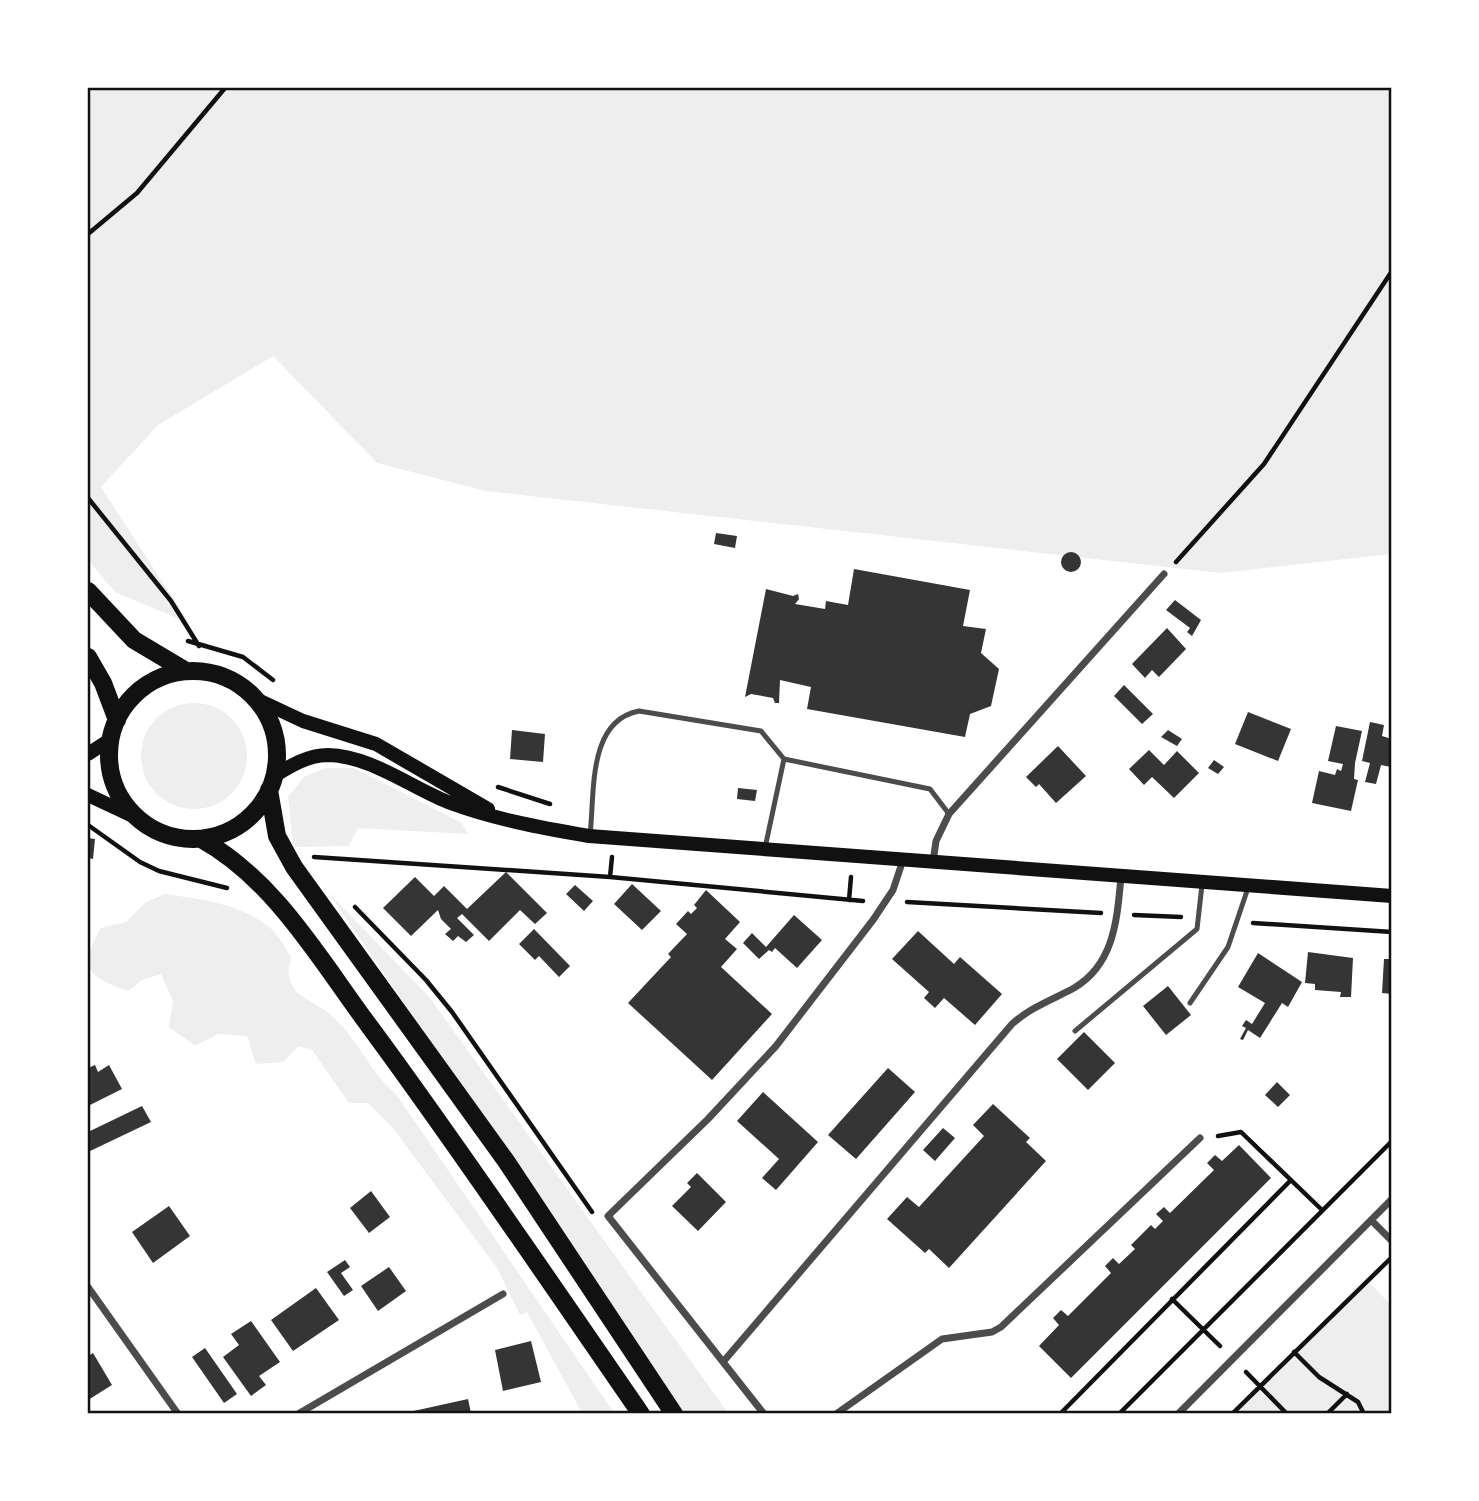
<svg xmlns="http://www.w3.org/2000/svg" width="1479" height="1501" viewBox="0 0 1479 1501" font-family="'Golos Text',sans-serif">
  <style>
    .green { fill: #eee }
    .building { fill: #353535 }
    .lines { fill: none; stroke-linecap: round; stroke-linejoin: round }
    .path { stroke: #111; stroke-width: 4.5 }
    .service { stroke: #4c4c4c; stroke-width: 5 }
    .minor { stroke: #4c4c4c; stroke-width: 7 }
    .secondary { stroke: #111; stroke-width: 14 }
    .primary { stroke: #111; stroke-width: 18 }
    .neatline { fill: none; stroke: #111; stroke-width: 2.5 }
  </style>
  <rect width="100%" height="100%" fill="#fff"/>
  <!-- green -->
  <path class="green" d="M88 88H1391V554L1221 573 486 491 377 463 273 356 158 425 101 487 189 623 115 592 88 560Z
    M141 756a53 53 0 1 1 106 0a53 53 0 1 1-106 0Z
    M325 768H354L462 823 468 834 358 828 349 846 293 847 288 797 304 777Z
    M328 892 430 998 728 1413H683Z
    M165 894C201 899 239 904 268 926 278 934 285 947 291 957 288 970 287 976 294 988 302 999 319 1005 330 1014 357 1037 369 1072 396 1094L614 1413H582L527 1312 520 1315 497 1268 392 1127 368 1103H349L312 1050 299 1046 283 1062 256 1064 247 1036 218 1034 195 1046 169 1027 173 1001 161 974 142 980 129 991C88 977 77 969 101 928L126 922 146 902Z
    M1368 1281 1391 1305V1413L1232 1414Z"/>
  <!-- building -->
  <path class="building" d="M716 533 737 536 735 548 714 544Z
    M1061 562a10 10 0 1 1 20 0a10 10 0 1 1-20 0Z
    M854 569 970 590 963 626 986 629 981 653 999 669 991 706 970 714 965 737 807 709 811 687 780 680 779 703H775L773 698 751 694 745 697 766 589 793 596 798 594 799 599 795 604 825 609 826 601 848 605Z
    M1175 600 1201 620 1192 636 1187 632 1190 628 1166 610Z
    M1167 628 1186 649 1159 677 1152 670 1145 678 1132 664Z
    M1124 685 1153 714 1142 724 1114 696Z
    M1248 712 1291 729 1278 761 1235 744Z
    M1370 722 1384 725 1382 736 1392 739 1391 767 1381 765 1376 784 1365 782 1370 763 1362 761Z
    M1336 726 1362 731 1355 763 1354 779 1358 780 1351 811 1312 803 1319 771 1335 775 1337 769 1341 771 1343 764 1328 761Z
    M512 730 545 734 543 762 510 759Z
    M1168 730 1182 739 1177 746 1161 737Z
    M1058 746 1086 776 1056 803 1039 784 1036 787 1026 777Z
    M1149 750 1164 765 1177 751 1199 773 1174 798 1152 777 1144 785 1129 769Z
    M1214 760 1224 767 1218 774 1208 768Z
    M738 788 757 790 755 801 737 799Z
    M88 838 95 839 93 859 88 858Z
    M506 872 547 913 535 924 520 910 489 941 462 914 457 918 474 935 466 942 458 936 453 941 445 934 451 929 441 919 438 910 411 936 383 908 415 877 434 896 444 886 467 909Z
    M632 884 661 911 642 930 614 904Z
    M575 885 593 901 584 911 566 894Z
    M706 890 740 922 725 939 737 949 721 967 772 1014 712 1080 628 1003 671 957 668 954 687 934 676 924 688 911 691 914 697 908 694 905Z
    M794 915 822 940 797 968 775 948 772 952 769 950 759 959 743 943 752 933 766 947Z
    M534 929 570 966 559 977 539 956 535 960 519 944Z
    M918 931 954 964 960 957 1002 994 975 1025 944 998 935 1008 924 998 929 992 892 959Z
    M1308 952 1353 958 1351 997H1340L1341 992 1315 990V984L1305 983Z
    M1258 953 1302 982 1288 1007 1282 1003 1260 1038 1248 1030 1243 1040 1240 1039 1246 1028 1242 1026 1246 1020 1252 1024 1265 1003 1238 987Z
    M1384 959H1392V994L1382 993Z
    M1168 986 1191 1015 1166 1035 1143 1006Z
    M1084 1032 1115 1063 1088 1090 1057 1059Z
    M95 1065 98 1072 109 1065 122 1089 90 1105 88 1098V1068Z
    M888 1068 915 1092 856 1159 828 1135Z
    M1277 1082 1290 1095 1278 1107 1265 1095Z
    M763 1092 818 1142 776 1190 762 1178 779 1159 737 1121Z
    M993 1104 1030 1138 1026 1142 1046 1161 949 1268 929 1249 925 1253 887 1219 907 1197 919 1207 984 1136 973 1125Z
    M142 1106 151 1122 88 1152V1132Z
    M943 1128 955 1138 935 1161 923 1150Z
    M1239 1145 1271 1178 1071 1378 1039 1346 1059 1325 1053 1318 1061 1310 1068 1316 1111 1273 1105 1266 1113 1258 1119 1264 1135 1249 1131 1245 1151 1225 1155 1229 1163 1221 1156 1214 1164 1207 1170 1213 1214 1170 1207 1163 1215 1155 1222 1161Z
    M697 1173 726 1202 698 1231 672 1206 691 1187 687 1183Z
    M371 1191 390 1217 369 1233 350 1208Z
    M169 1206 190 1236 153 1263 132 1232Z
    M345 1260 350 1267 341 1273 353 1290 344 1296 327 1272Z
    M389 1267 406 1291 378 1311 361 1286Z
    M316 1288 339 1320 293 1351 271 1320Z
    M251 1321 280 1362 259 1376 266 1385 251 1396 223 1357 239 1345 231 1334Z
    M531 1341 541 1382 503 1391 495 1350Z
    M205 1348 237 1394 224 1403 192 1357Z
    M93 1353 112 1385 88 1400V1356Z
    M468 1399 471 1413H409V1412Z"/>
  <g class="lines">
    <!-- path -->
    <path class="path" d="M88 234 137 193 225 88
      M88 498 171 601 199 646
      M1176 562 1264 464 1392 271
      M188 641 243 657 273 680
      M498 787 550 804
      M88 825 140 862 159 871 227 888
      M314 857 610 877 863 901
      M610 877 612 857
      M849 900 851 877
      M907 902 1101 913
      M355 907 426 980 452 1012 592 1212
      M1134 915 1181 917
      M1253 923 1392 932
      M1218 1136 1241 1132 1322 1210
      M1172 1299 1220 1346
      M1294 1352 1319 1377 1358 1402 1364 1414
      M1246 1372 1287 1414
      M1060 1414 1291 1180
      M1119 1414 1392 1141
      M1232 1414 1391 1258
      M1327 1414 1347 1394"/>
    <!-- service -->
    <path class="service" d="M590 835C595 793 587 721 639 711L761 731 784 759 930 789 949 814
      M765 848 784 759
      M1190 1003 1228 947 1248 888
      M1075 1031 1197 929 1202 885"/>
    <!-- minor -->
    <path class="minor" d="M933 862 936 841 949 814 1164 574
      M1371 1220 1392 1241
      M88 1287 178 1414
      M723 1362 1012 1024C1031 1007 1052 1000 1074 988 1115 964 1117 918 1121 877
      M298 1414 503 1294
      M764 1414 608 1216 708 1119 776 1046 873 920 893 890 903 860
      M836 1414 942 1339 992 1332 1001 1327 1200 1138
      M1178 1414 1392 1199"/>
    <!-- secondary -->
    <path class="secondary" d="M256 699 303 721 376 744 488 809
      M88 754 111 739
      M274 776C290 766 308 755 328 755 371 756 410 787 448 802 493 819 542 828 589 836L1392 896
      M88 795 137 818"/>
    <!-- primary -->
    <path class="primary" d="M88 591 134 640 186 671
      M88 657 103 683 117 720
      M109 755a84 84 0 1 1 168 0a84 84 0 1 1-168 0Z
      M269 790 277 836 294 867 506 1161 674 1414
      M201 839C275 880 320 960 370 1027 463 1153 551 1284 641 1414"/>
  </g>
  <!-- border -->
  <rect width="1479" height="1501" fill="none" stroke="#ffffff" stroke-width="178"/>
  <rect x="89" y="89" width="1301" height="1323" class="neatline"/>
</svg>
